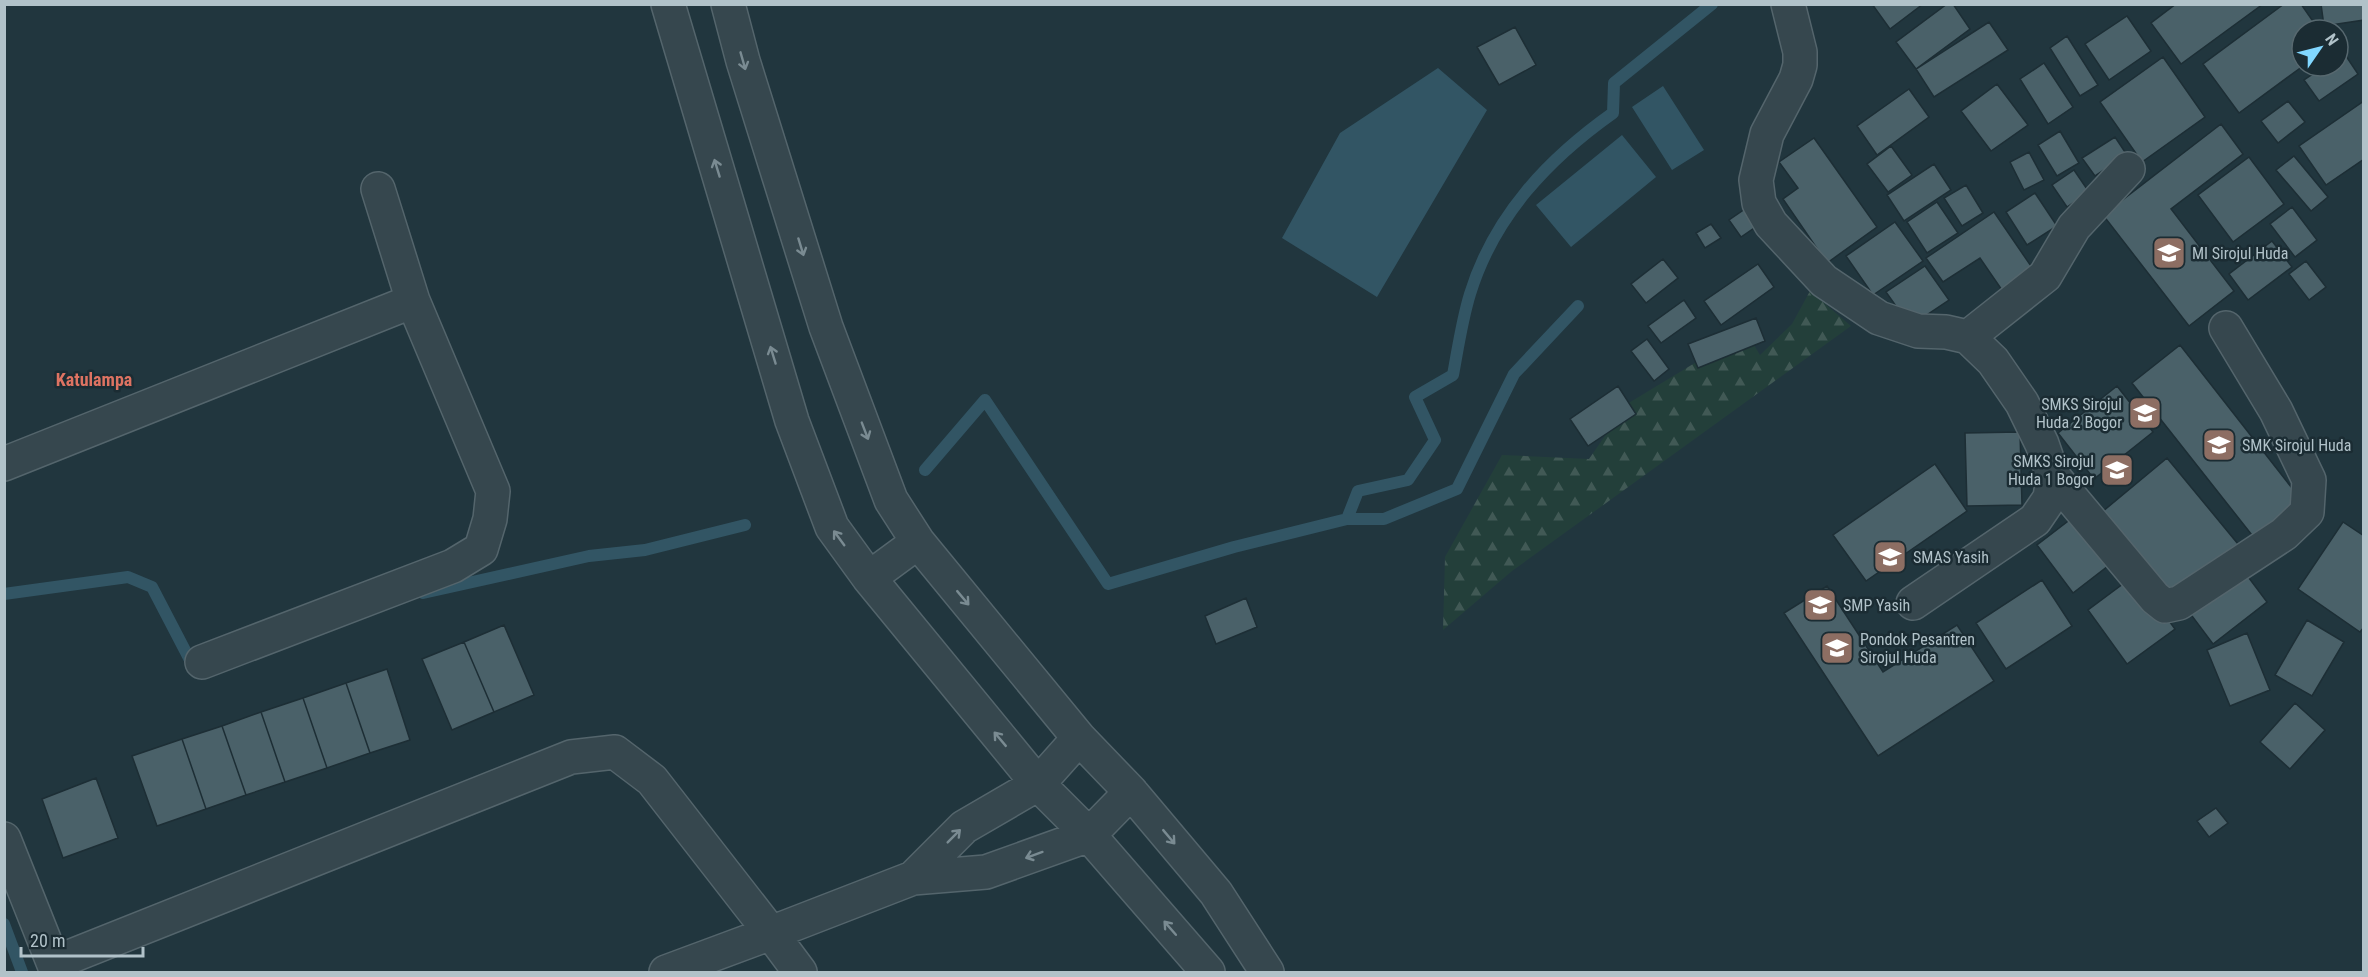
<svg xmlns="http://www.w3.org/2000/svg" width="2368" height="977" viewBox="0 0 2368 977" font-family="'Roboto Condensed',sans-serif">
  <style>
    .forest { fill: url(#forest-firs) }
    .water { fill: #325564 }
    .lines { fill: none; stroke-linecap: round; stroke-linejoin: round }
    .stream { stroke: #325564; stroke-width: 12 }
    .building { fill: #4a6169; stroke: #1d2e35; stroke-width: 1.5 }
    .street-casing { stroke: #54656c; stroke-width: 36 }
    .street { stroke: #36474e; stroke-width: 33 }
    .oneway { stroke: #7a8b92 }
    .labels { text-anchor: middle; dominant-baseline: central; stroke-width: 5; stroke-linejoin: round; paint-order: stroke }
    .poi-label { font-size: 16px; fill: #b1c2c9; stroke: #1b2c33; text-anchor: start }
    .neighbourhood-label { font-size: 18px; font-weight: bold; fill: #de7362; stroke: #1b2c33 }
  </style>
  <defs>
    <pattern id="forest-firs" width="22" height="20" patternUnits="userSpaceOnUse" patternTransform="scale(1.5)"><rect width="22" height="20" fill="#233f3a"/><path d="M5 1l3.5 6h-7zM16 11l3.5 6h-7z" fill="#415955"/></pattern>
  </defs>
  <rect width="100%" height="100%" fill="#21363e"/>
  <!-- forest -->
  <path class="forest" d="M1810 291 1851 326 1512 571 1443 630 1445 557 1502 455 1589 459 1627 404 1746 332 1760 355 1792 324Z"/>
  <!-- water -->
  <path class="water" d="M1438 68 1487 110 1377 297 1282 238 1340 133Z
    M1663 86 1704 150 1672 170 1632 107Z
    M1622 135 1656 177 1571 247 1536 205Z"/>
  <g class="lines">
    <!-- stream -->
    <path class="stream" d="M925 470 985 400 1108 584 1234 547 1347 519H1384L1457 489 1514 374 1578 306
      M1347 519 1358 491 1408 480 1435 440 1415 397 1453 375C1458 348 1462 320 1470 294 1494 216 1548 159 1613 113L1614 83 1712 4
      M423 593 589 556 645 550 745 525
      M4 594 128 577 152 587 190 660 198 661
      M4 924 22 972"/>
  </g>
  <!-- building -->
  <path class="building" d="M1872 4H1923L1890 29Z
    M1947 4H1953L1970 29 1916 69 1896 42Z
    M2176 4H2263L2181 64 2151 23Z
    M2284 4H2301L2319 30H2302L2303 66 2239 113 2203 64Z
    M2321 4H2364V20L2324 26Z
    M2127 16 2151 51 2109 80 2085 44Z
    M1989 22 2008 50 1934 97 1916 69Z
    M1515 27 1536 65 1499 85 1477 47Z
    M2067 36 2098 85 2080 96 2050 48Z
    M2344 53 2358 74 2319 101 2304 80 2325 66H2338V57Z
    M2163 57 2205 117 2142 162 2100 102Z
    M2044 63 2073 107 2048 124 2020 79Z
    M1997 84 2028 125 1991 151 1961 111Z
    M1909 89 1929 117 1877 155 1857 126Z
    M2288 101 2305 122 2278 143 2261 121Z
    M2364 101V159L2326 185 2299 146Z
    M2221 124 2243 154 2171 209 2234 291 2189 326 2103 215Z
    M2060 131 2079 163 2057 176 2038 145Z
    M2115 137 2127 155 2095 176 2082 158Z
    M1814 138 1877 227 1827 263 1783 199 1798 188 1779 162Z
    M1891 146 1912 175 1888 192 1867 164Z
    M2029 152 2044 180 2024 190 2010 162Z
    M2294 156 2328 197 2311 211 2276 170Z
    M2249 157 2284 204 2233 242 2198 195Z
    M1934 164 1951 190 1904 221 1887 195Z
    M2074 170 2089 192 2067 207 2052 185Z
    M1966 185 1983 213 1962 226 1944 198Z
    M2035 193 2057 226 2027 245 2006 212Z
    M1937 202 1958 233 1927 253 1907 222Z
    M2292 207 2317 240 2295 257 2270 224Z
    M1745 209 1757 226 1741 237 1729 220Z
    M1994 212 2035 272 2004 293 1980 258 1943 282 1926 258Z
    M1895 222 1923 261 1873 295 1846 256Z
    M1711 224 1721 238 1705 248 1696 233Z
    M2272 241 2292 267 2248 300 2229 274Z
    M1663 259 1678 278 1646 303 1631 284Z
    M2306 261 2326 287 2309 300 2289 274Z
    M1758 264 1774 287 1721 325 1704 301Z
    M1925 266 1949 300 1910 326 1886 292Z
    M1684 300 1696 318 1661 343 1648 326Z
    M1756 318 1765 341 1698 368 1688 344Z
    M1647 339 1669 369 1654 381 1631 351Z
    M2180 345 2306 506 2259 544 2132 383Z
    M1618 386 1636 414 1588 446 1570 419Z
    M2117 386 2153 432 2094 479 2058 433Z
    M2020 432 2022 505 1967 506 1965 433Z
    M2167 458 2238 544 2168 603 2096 517Z
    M1935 464 1967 511 1866 581 1833 535Z
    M2080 512 2117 559 2073 593 2037 545Z
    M2343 522 2364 536V627L2360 632 2298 589Z
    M2243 570 2267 602 2213 644 2189 612Z
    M2135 575 2175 629 2127 664 2088 610Z
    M2042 580 2072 626 2006 669 1976 623Z
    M1827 586 1883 672 1957 625 1994 681 1878 756 1784 613Z
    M1246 598 1257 627 1216 644 1205 616Z
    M2307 620 2344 642 2312 696 2275 675Z
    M504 625 534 695 494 712 464 642Z
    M2247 633 2270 690 2230 706 2207 650Z
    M464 642 494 712 452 730 422 659Z
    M387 669 410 740 370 753 346 683Z
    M346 683 370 753 327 768 303 698Z
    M303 698 327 768 285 782 261 712Z
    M2295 703 2325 730 2290 769 2260 742Z
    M261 712 285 782 246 795 222 726Z
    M222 726 246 795 206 809 182 739Z
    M182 739 206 809 157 826 132 756Z
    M96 778 118 838 63 858 42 799Z
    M2216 808 2228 823 2209 837 2197 821Z"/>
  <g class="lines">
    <defs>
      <path id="street" d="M668 4 792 421 832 527 869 578 1038 784 1089 835 1208 972
        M728 4 743 61 826 327 891 500 918 542 1079 738 1131 792 1216 893 1267 972
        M1788 4 1800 52V65L1796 79 1767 134 1756 180 1759 203 1771 224 1824 281 1879 318 1918 331 1946 332 1968 337 1993 361 2022 403 2042 444 2053 476 2050 498 2035 520 1913 603
        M1968 337 2045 276 2074 227 2128 169
        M4 464 413 301
        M2053 476 2155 598 2165 606 2179 603 2284 534 2307 512 2309 480 2276 411 2226 328
        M869 578 918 542
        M202 662 453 566 481 549 490 519 493 491 413 301 378 189
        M4 839 57 972
        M913 878 964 827 1038 784 1079 738
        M54 963 571 757 615 752 652 780 771 933 913 878 986 872 1089 835 1131 792
        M666 972 771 933 800 972"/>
    </defs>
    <!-- street casing -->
    <use href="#street" class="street-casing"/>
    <!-- street -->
    <use href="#street" class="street"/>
  </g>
  <!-- one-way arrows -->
  <defs><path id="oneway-shaft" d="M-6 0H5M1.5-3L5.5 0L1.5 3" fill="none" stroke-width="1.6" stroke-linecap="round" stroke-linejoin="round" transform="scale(1.5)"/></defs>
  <g class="oneway">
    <use href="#oneway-shaft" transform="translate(743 61) rotate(74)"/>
    <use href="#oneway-shaft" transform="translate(717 168) rotate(-107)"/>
    <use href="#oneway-shaft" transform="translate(801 247) rotate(73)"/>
    <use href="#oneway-shaft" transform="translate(773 355) rotate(-107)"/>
    <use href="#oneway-shaft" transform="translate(865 431) rotate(69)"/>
    <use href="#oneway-shaft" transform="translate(839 538) rotate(-126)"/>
    <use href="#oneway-shaft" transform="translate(963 598) rotate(50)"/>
    <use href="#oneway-shaft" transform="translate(1000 739) rotate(-130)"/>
    <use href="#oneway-shaft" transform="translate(954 836) rotate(-45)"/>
    <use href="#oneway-shaft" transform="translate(1169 837) rotate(50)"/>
    <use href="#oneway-shaft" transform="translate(1034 855) rotate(160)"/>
    <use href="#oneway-shaft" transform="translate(1170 928) rotate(-131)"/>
  </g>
  <!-- icons -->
  <defs>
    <symbol id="school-square" viewBox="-11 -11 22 22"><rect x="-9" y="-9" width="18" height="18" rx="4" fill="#8d6e63" stroke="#1b2c33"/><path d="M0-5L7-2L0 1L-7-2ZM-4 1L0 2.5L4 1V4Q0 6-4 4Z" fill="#fff"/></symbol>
  </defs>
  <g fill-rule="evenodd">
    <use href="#school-square" x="2150" y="234" width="38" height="38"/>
    <use href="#school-square" x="2126" y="394" width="38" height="38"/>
    <use href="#school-square" x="2200" y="426" width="38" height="38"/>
    <use href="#school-square" x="2098" y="451" width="38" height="38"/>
    <use href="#school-square" x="1871" y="538" width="38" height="38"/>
    <use href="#school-square" x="1801" y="586" width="38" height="38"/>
    <use href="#school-square" x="1818" y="629" width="38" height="38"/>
  </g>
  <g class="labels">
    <!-- poi labels -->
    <g class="poi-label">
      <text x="2192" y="253">MI Sirojul Huda</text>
      <text x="2122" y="404" text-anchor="end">SMKS Sirojul<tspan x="2122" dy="18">Huda 2 Bogor</tspan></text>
      <text x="2242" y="445">SMK Sirojul Huda</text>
      <text x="2094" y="461" text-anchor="end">SMKS Sirojul<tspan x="2094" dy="18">Huda 1 Bogor</tspan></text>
      <text x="1913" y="557">SMAS Yasih</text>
      <text x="1843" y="605">SMP Yasih</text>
      <text x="1860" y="639">Pondok Pesantren<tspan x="1860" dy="18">Sirojul Huda</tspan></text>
    </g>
    <!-- neighbourhood labels -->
    <g class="neighbourhood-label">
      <text x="94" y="379">Katulampa</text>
    </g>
  </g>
  <!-- border -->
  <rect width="2368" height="977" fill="none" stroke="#b1c2c9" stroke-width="12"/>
  <!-- north arrow -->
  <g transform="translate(2320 48) rotate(55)"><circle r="28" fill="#1b2c33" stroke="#57686f" stroke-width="1.5"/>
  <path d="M0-4.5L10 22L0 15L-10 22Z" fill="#81d7ff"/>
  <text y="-9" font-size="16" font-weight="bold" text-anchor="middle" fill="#b1c2c9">N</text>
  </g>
  <!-- scale -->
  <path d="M21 947v9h122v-9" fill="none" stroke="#b1c2c9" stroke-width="3"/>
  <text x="30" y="947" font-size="18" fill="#b1c2c9" stroke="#1b2c33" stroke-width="4.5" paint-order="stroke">20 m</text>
</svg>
